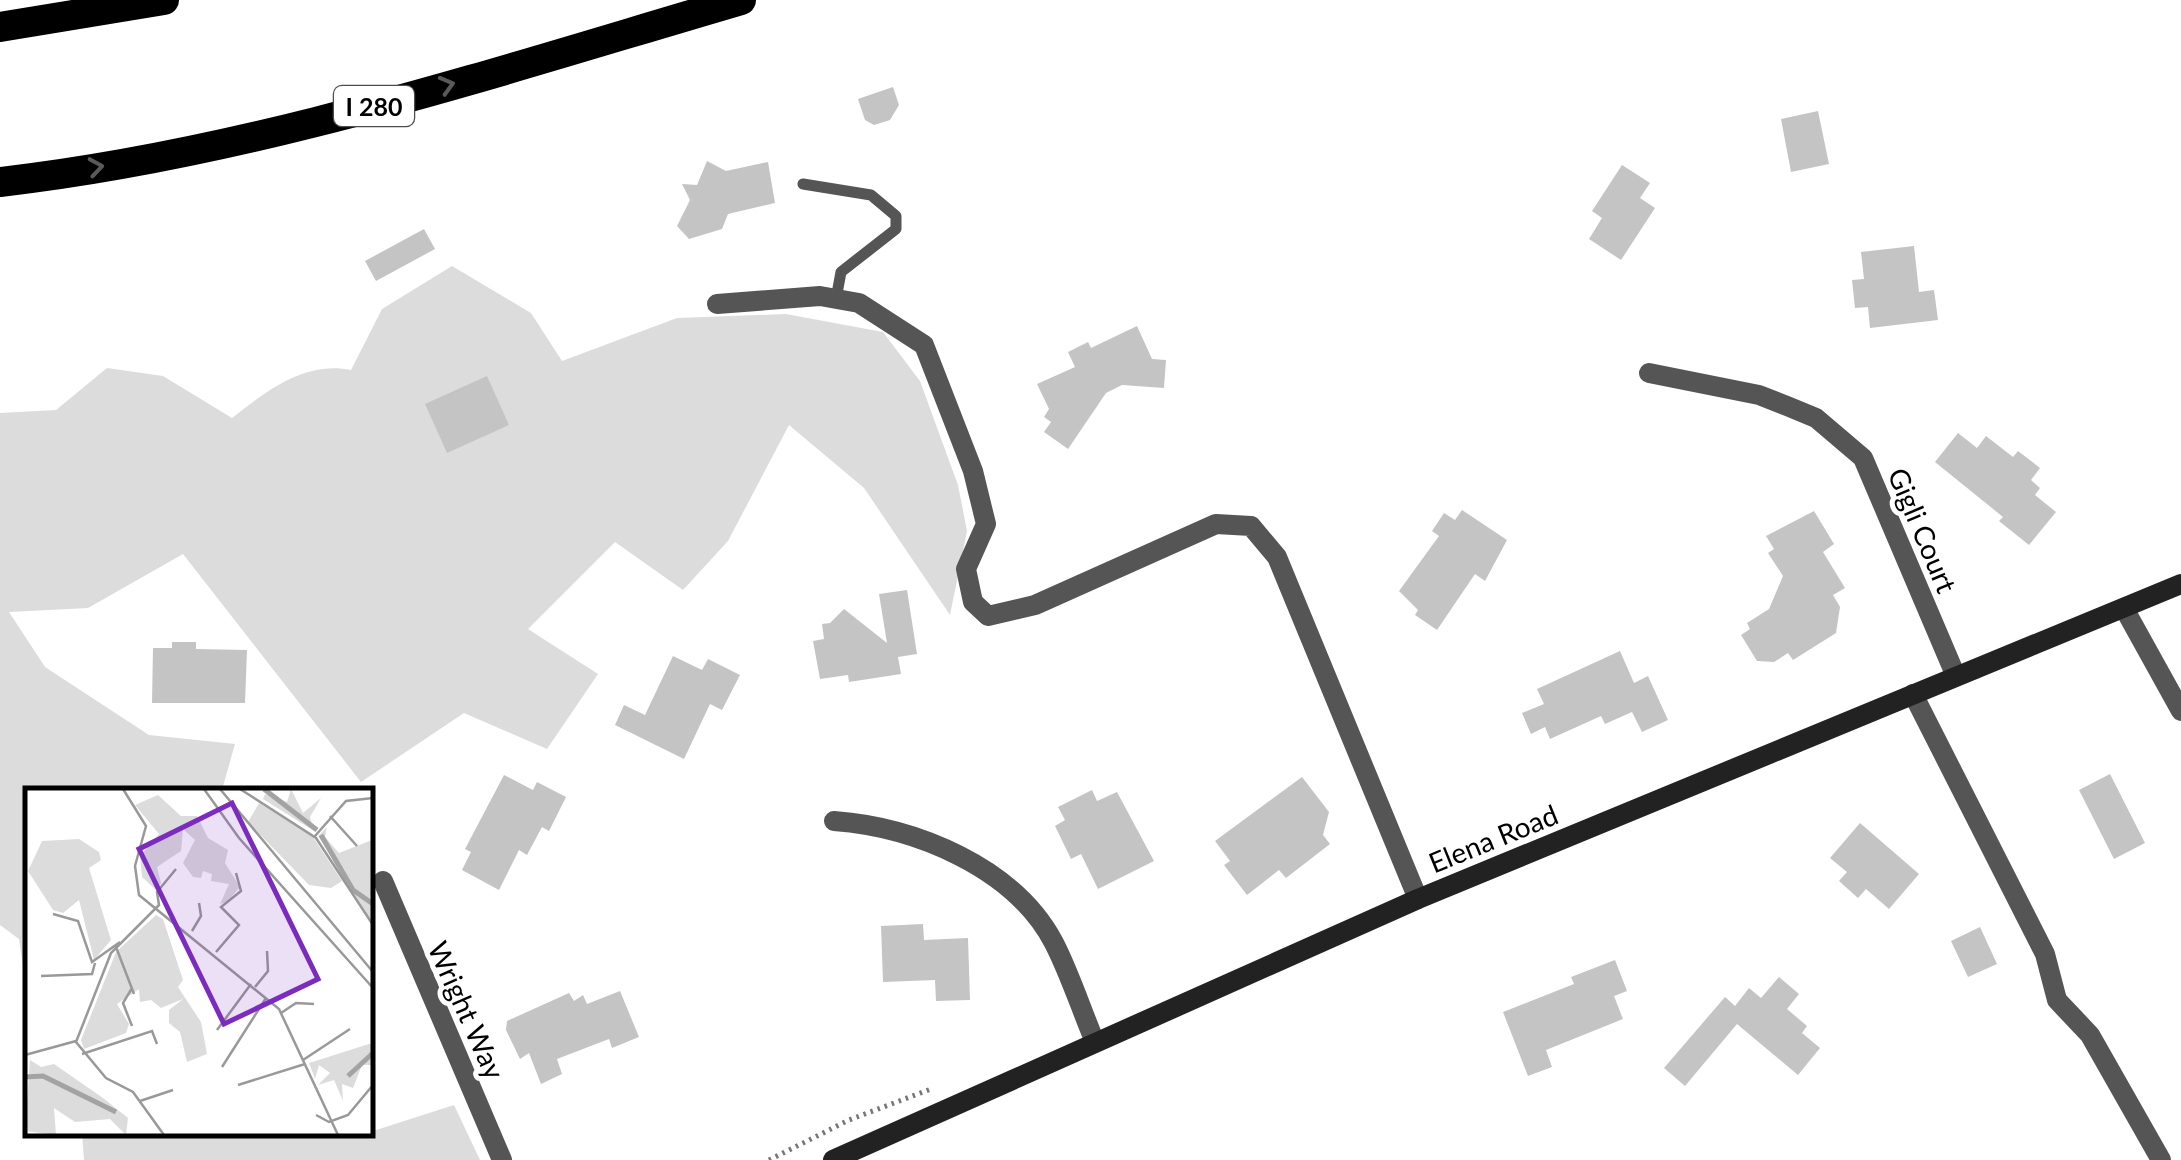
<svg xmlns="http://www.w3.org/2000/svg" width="2181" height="1160" viewBox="0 0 2181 1160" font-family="Lato,sans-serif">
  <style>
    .green { fill: #dcdcdc }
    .building { fill: #c4c4c4 }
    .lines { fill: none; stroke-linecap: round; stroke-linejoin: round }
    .path { stroke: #777; stroke-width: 5; stroke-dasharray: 2.5 5; stroke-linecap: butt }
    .lane { stroke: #555; stroke-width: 11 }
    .street { stroke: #555; stroke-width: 20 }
    .secondary { stroke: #222; stroke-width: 20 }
    .highway { stroke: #000; stroke-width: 30 }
    .oneway { stroke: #595959 }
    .labels { text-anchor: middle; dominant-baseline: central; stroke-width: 10; stroke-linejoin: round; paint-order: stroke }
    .shield { fill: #fff; stroke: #4c4c4c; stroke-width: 2.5 }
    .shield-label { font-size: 25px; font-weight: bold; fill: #000 }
    .street-label { font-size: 28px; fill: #000; stroke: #fff }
    .inset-river { fill: none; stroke: #a3a3a3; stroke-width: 5 }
    .inset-road { fill: none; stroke: #999; stroke-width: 2.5 }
    .view { fill: #7b2cbf; fill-opacity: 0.15; stroke: #7b2cbf; stroke-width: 5 }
    .inset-edge { fill: none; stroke: #000; stroke-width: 5 }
  </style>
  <rect width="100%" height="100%" fill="#fff"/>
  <!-- green -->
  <path class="green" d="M452 266 531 313 562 361 677 318 786 314 883 332 920 381 958 485 967 531 950 615 864 488 789 425 728 541 683 590 615 542 528 629 598 674 547 749 464 713 361 782 183 554 88 608 9 612 45 667 149 735 235 744 222 790H28L27 994 19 939 0 925V413L56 410 107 368 163 376 232 418C267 391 304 361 351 370L382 309Z
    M454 1105 480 1160H84L82 1133 370 1132Z"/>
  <!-- building -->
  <path class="building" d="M893 87 899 105 890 120 874 125 865 120 858 99Z
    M1818 111 1829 164 1791 172 1781 119Z
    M707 161 726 171 768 162 775 203 728 214 722 229 689 239 677 226 690 200 682 184 697 185Z
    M1622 165 1650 183 1640 198 1655 208 1621 260 1589 239 1602 218 1592 211Z
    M424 229 435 249 376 281 365 261Z
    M1914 246 1919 292 1934 290 1938 320 1870 328 1868 307 1855 308 1852 280 1864 279 1861 252Z
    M1137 326 1152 359 1166 360 1164 388 1122 385 1106 393 1068 449 1044 432 1051 422 1044 417 1049 409 1037 384 1075 367 1068 352 1088 342 1091 348Z
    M487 376 509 425 447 453 425 404Z
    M1958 433 1977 448 1986 436 2013 457 2018 451 2040 468 2031 480 2040 488 2035 495 2056 512 2029 545 1999 521 2003 517 1935 462Z
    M1462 510 1507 540 1485 581 1475 574 1437 630 1415 615 1418 610 1399 591 1439 536 1432 531 1444 513 1455 520Z
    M1814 511 1834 544 1823 552 1845 588 1833 595 1840 607 1836 633 1793 660 1788 653 1774 662 1757 661 1741 635 1750 629 1747 623 1769 609 1783 576 1768 553 1774 549 1766 536Z
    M907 590 917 654 898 657 901 674 849 682 848 675 820 679 813 641 824 639 822 624 830 623 844 609 887 643 879 594Z
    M172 642H196V649L247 650 245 703H152L153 648H172Z
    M1620 651 1634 683 1648 676 1668 720 1642 732 1632 712 1605 724 1601 716 1550 739 1545 727 1531 734 1522 713 1544 704 1537 689Z
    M673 656 702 670 708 659 740 675 722 710 710 704 684 759 615 725 624 705 645 715Z
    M2110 774 2145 843 2114 859 2079 790Z
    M504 775 533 790 537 782 566 797 549 831 542 827 527 855 519 850 499 890 462 870 471 852 465 849Z
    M1302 777 1329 812 1323 835 1330 844 1286 878 1279 870 1247 895 1224 865 1230 861 1215 841Z
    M1092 790 1097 801 1117 792 1154 861 1098 889 1081 854 1071 859 1055 826 1065 820 1058 807Z
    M1860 823 1919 874 1889 909 1866 889 1858 898 1839 881 1847 872 1830 858Z
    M923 924 924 940 968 938 970 1000 936 1001 935 980 883 982 881 926Z
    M1980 927 1997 964 1968 977 1951 941Z
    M1615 960 1627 991 1614 996 1623 1019 1546 1050 1552 1067 1528 1076 1503 1012 1574 984 1571 977Z
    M1779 977 1799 994 1787 1009 1807 1026 1802 1033 1820 1048 1798 1075 1737 1024 1685 1086 1664 1068 1725 997 1735 1006 1749 988 1761 998Z
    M620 991 639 1037 612 1048 609 1039 557 1059 562 1074 541 1084 529 1053 520 1059 506 1030 507 1021 569 993 574 1001 583 995 587 1004Z"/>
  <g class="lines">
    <!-- path -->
    <path class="path" d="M769 1160 849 1120 931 1089"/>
    <!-- lane -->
    <path class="lane" d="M803 184 871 195 896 216V229L841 272 836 299"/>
    <!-- street -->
    <path class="street" d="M717 304 820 296 859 303 924 345 973 471 986 524 966 569 973 602 988 616 1035 605 1216 524 1251 526 1277 557 1418 899
      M1649 373 1759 395 1787 406 1816 418 1863 458 1955 674
      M2125 610 2181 711
      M1913 694 2045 954 2057 1000 2090 1035 2161 1160
      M834 821C915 827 1014 867 1054 943 1070 974 1081 1009 1095 1042
      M383 881 502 1160"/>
    <!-- secondary -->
    <path class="secondary" d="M833 1160 1418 899 2181 584"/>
    <!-- highway -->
    <path class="highway" d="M0 27 164 0
      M0 182C253 153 498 71 741 0"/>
  </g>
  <!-- one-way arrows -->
  <defs><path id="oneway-chevron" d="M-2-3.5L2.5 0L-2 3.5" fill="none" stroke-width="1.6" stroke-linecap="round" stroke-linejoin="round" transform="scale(2.5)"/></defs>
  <g class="oneway">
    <use href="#oneway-chevron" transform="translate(447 85) rotate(-16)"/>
    <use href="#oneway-chevron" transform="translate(96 167) rotate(-9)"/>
  </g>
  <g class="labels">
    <!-- shield labels -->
    <rect class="shield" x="334" y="86" width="80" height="40" rx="8"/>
    <g class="shield-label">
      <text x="374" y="106">I 280</text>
    </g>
    <!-- street labels -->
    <g class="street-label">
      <text transform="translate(1923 530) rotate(67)">Gigli Court</text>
      <text transform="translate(1493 838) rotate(-22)">Elena Road</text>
      <text transform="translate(467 1010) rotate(66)">Wright Way</text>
    </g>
  </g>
  <!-- overview -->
  <g transform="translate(25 788)">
    <rect width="348" height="348" fill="#fff"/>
    <path d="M266 1 278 25 296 10 285 29 289 43 238 11 240 6 262 14ZM133 7 156 28H172L183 50 203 62 200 75 215 99 202 114 195 116 204 96 186 93 187 86 178 83 176 90 168 89 158 75 170 52 158 41 156 63 132 79 136 95 131 102 117 89 115 68 134 46 110 17ZM234 15 288 49 317 93 306 100 284 97 223 34ZM302 39 300 49 314 65 347 52V134L293 48ZM54 51 74 64 76 72 64 80 86 152 69 172 54 112 38 125 28 122 3 83 17 53ZM131 127 138 131 158 192 153 199 176 234 182 266 162 274 155 244 144 235V222L158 211 136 220 126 212 115 214 114 201 92 216 104 236 101 245 59 261 56 252 91 164ZM347 255V277H337L328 300 317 296 318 313 309 292 293 297 305 285 294 277 290 291 284 275ZM5 272 16 279 29 276 78 310 103 330 101 347 85 331 50 334 29 320 31 347 0 343Z" fill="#dcdcdc"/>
    <path class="inset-river" d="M239 1 292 42M296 47 328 102 348 116M323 288 348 265M0 289 18 288 91 324"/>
    <path class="inset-road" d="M98 1 121 38 110 78 114 107 254 221 313 347M179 1 214 50 348 200M195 1 348 184M215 1 291 50 348 137M305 28 332 58M290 48 321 13 348 10M28 126 53 133 67 174 95 154M167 143 176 128 174 115M91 159 109 206M191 164 214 137 196 119 216 103 211 85M16 188 67 186 70 175M230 199 243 183 242 163M107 200 98 215 107 238M256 225 271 215 289 216M192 242 226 196M57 266 127 243 132 256M0 267 51 253M278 272 325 241M197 279 241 210M213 297 280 276M115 313 148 302M291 327 304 334 323 327 348 297M139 347 108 304 81 290 51 254 86 165 134 117 132 104 151 81"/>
    <path class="view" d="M207 15 293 191 199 236 114 61Z"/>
    <rect width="348" height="348" class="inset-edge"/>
  </g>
</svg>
